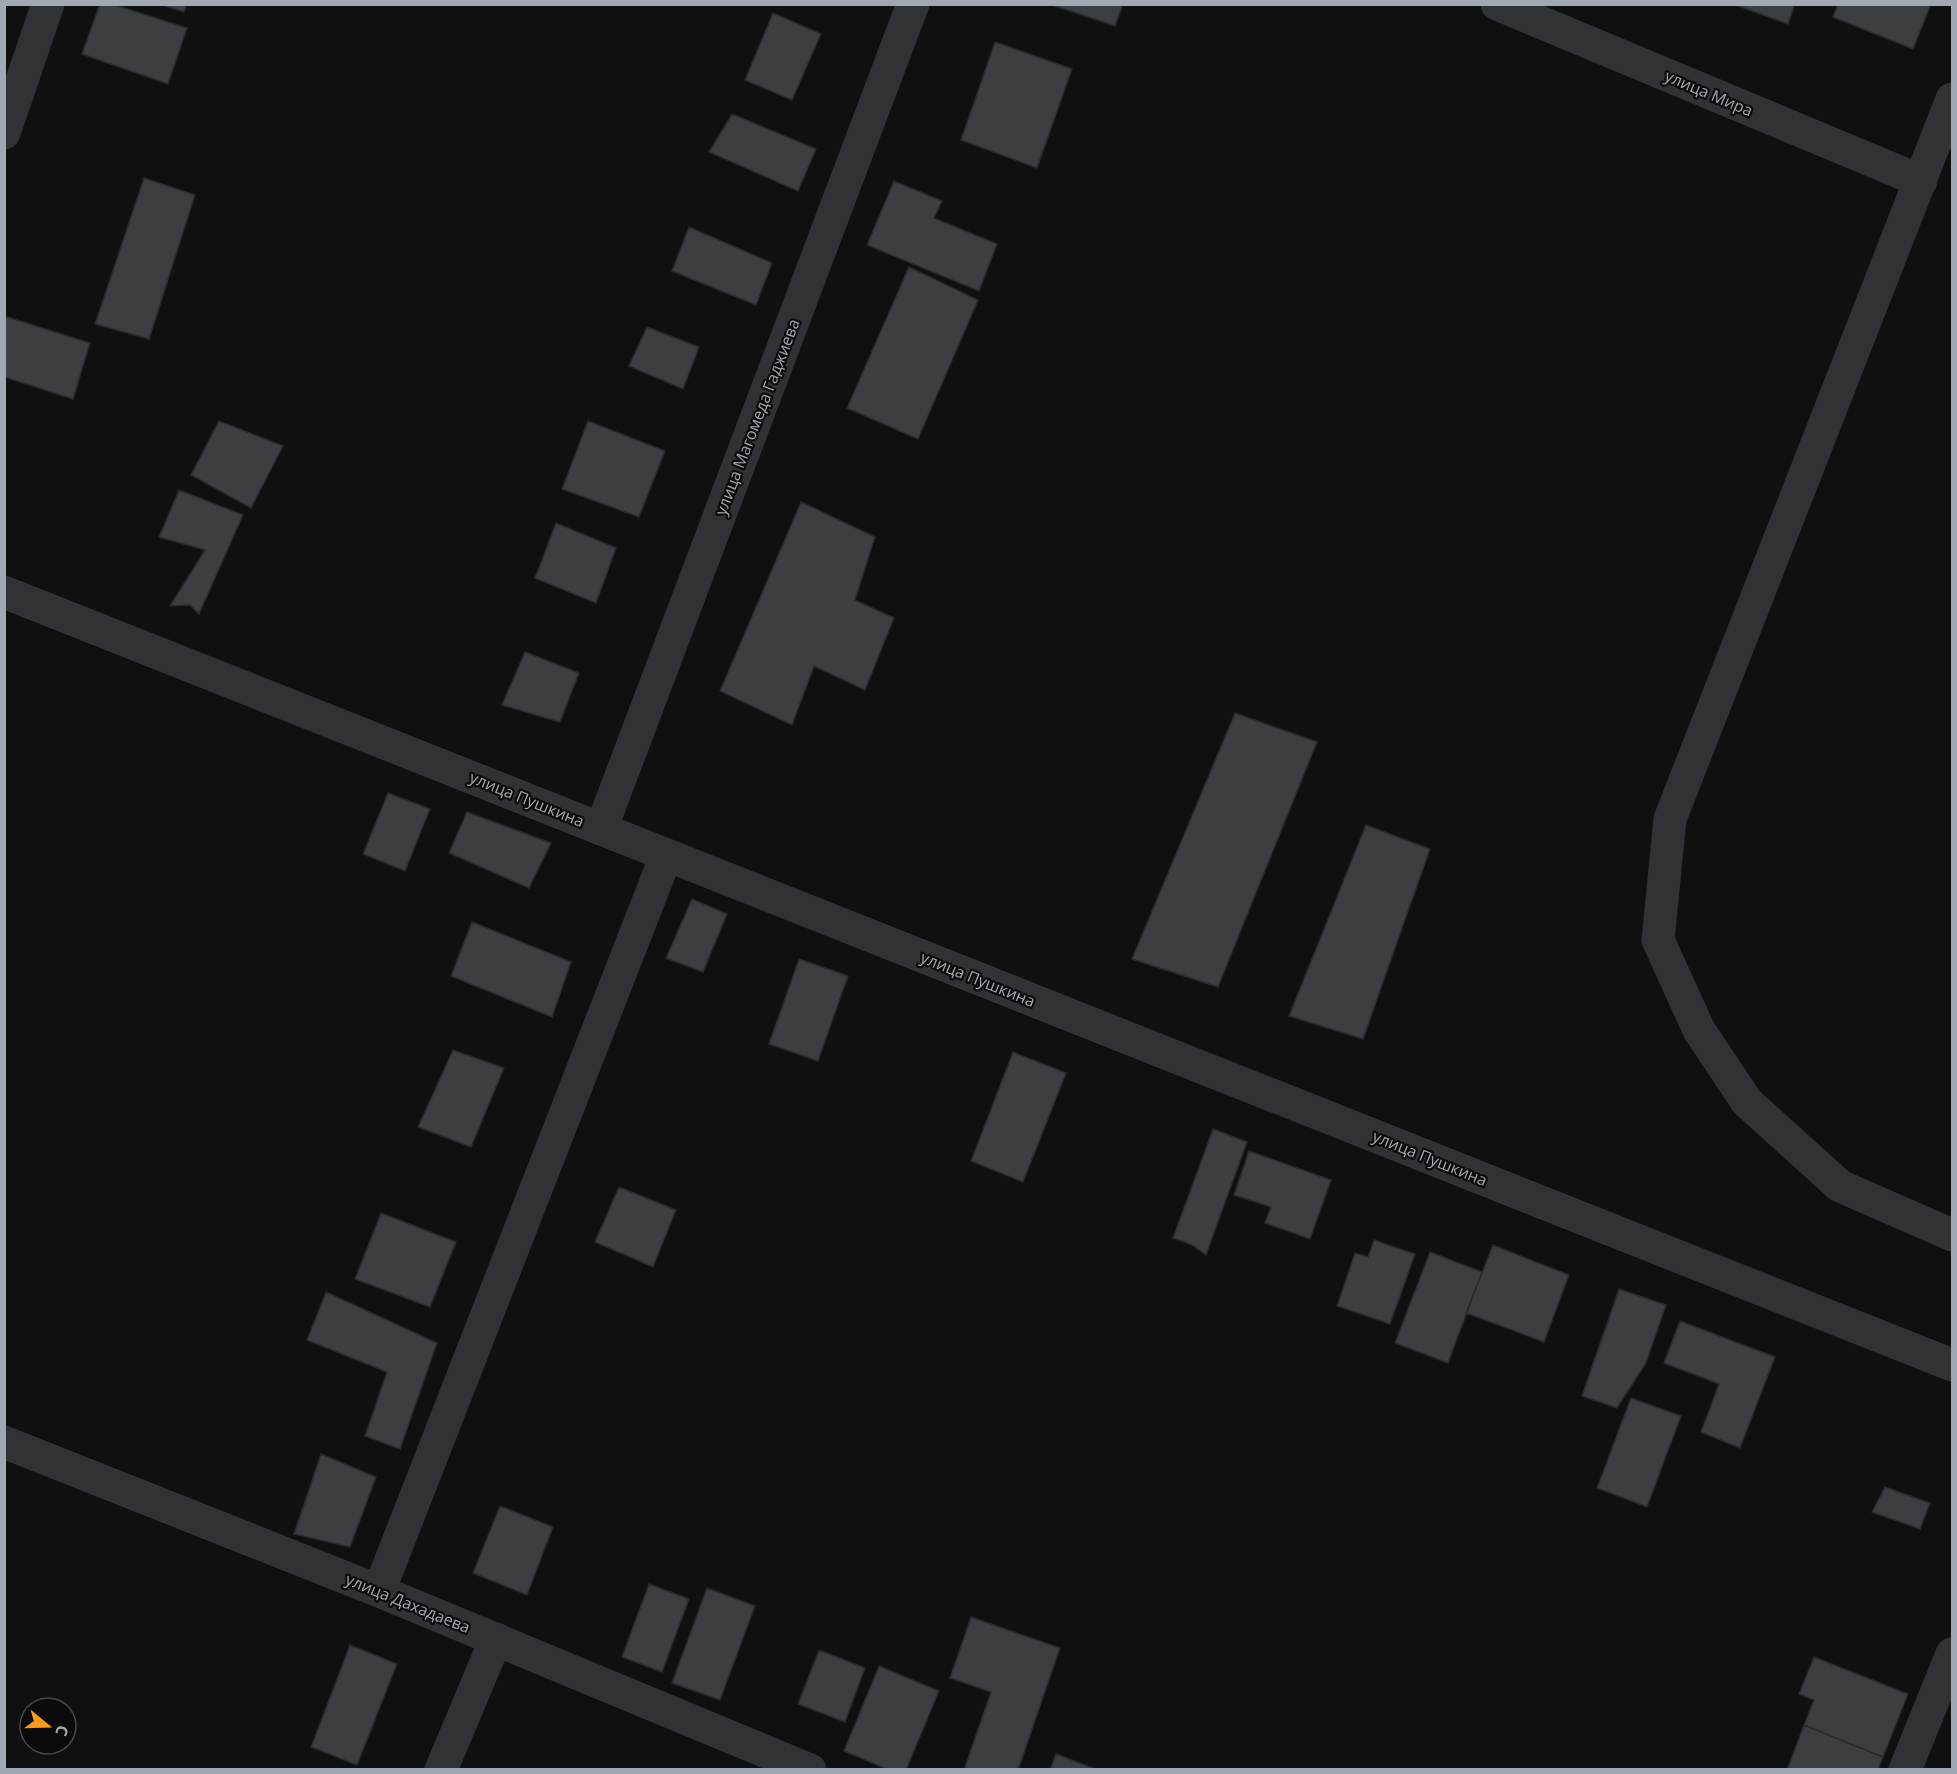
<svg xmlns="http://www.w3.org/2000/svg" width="1957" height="1774" viewBox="0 0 1957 1774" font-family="'Open Sans',sans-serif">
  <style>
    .building { fill: #3c3e41; stroke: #2a2a2d; stroke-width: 1.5 }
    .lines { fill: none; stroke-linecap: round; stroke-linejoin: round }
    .minor { stroke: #313236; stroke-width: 33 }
    .labels { text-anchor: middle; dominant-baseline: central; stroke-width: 4.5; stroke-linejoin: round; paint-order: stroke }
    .street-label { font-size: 16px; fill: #a0a8b3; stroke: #0b0b0c }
  </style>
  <rect width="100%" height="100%" fill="#101011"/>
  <!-- building -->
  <path class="building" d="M100 4H112L187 28 168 84 82 54Z
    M159 4H187L184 12Z
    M1049 4H1123L1115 26Z
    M1733 4H1795L1788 24Z
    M1838 4H1931L1913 49 1833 17Z
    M773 13 821 34 792 100 745 80Z
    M995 42 1072 69 1037 168 961 140Z
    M732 114 816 149 798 191 709 152Z
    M144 178 195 195 149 339 95 324Z
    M894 181 942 201 934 218 997 244 979 291 867 245Z
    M689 227 772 263 756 305 672 271Z
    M909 267 978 300 918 439 847 408Z
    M4 316 90 343 73 399 4 377Z
    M647 327 699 347 683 389 629 366Z
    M219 421 283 446 251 508 191 475Z
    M588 421 665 451 639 517 562 489Z
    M179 490 243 515 199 614 190 605 170 606 205 550 159 537Z
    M801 502 875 537 855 600 894 618 865 690 814 666 792 725 720 691Z
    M556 523 616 548 596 603 535 578Z
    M525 652 579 673 560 722 502 705Z
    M1235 713 1317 742 1218 987 1132 959Z
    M388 793 430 809 405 871 363 854Z
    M467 812 551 843 529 888 449 853Z
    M1366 825 1430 849 1363 1039 1289 1016Z
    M692 899 727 914 703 972 666 958Z
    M472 922 571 962 552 1017 451 976Z
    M799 959 848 976 818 1061 769 1044Z
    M453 1050 504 1068 471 1147 418 1127Z
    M1013 1052 1066 1073 1023 1182 971 1161Z
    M1213 1129 1247 1142 1206 1255 1192 1245 1173 1238Z
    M1249 1151 1331 1180 1310 1239 1265 1223 1271 1207 1234 1195Z
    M619 1187 676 1210 653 1267 595 1242Z
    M381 1213 456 1242 430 1307 355 1279Z
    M1374 1240 1415 1254 1390 1324 1337 1306 1355 1253 1368 1257Z
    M1493 1245 1569 1275 1544 1342 1466 1313Z
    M1430 1252 1482 1272 1448 1363 1395 1343Z
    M1619 1289 1666 1305 1646 1363 1617 1408 1582 1396Z
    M326 1292 437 1343 400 1449 365 1436 387 1372 307 1340Z
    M1680 1321 1775 1357 1740 1448 1701 1432 1719 1384 1664 1363Z
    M1631 1398 1681 1416 1647 1507 1597 1488Z
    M321 1454 376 1477 350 1547 294 1534Z
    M1885 1487 1930 1503 1920 1529 1872 1512Z
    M500 1506 553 1527 527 1595 473 1573Z
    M649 1584 689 1599 662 1672 622 1657Z
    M707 1588 755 1606 720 1700 672 1683Z
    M971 1617 1060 1648 1018 1770H964L991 1692 950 1678Z
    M350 1645 397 1664 357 1765 311 1747Z
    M819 1650 865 1668 845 1722 798 1704Z
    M1814 1657 1908 1694 1883 1757 1804 1725 1814 1700 1799 1694Z
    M879 1666 939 1691 906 1770H889L844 1751Z
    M1804 1725 1883 1757 1878 1770H1787Z
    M1056 1754 1098 1770H1050Z"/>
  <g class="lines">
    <!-- minor -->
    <path class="minor" d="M1497 4 1921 181
      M1952 99 1670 819 1658 940 1699 1030 1747 1102 1840 1186 1952 1235
      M4 133 48 4
      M4 592 1952 1365
      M601 829 913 4
      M4 1442 379 1591 810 1770
      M379 1591 666 856
      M441 1770 496 1639
      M1905 1770 1952 1654"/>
  </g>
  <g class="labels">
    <!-- street labels -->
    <g class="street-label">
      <text transform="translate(1709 93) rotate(23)">улица Мира</text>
      <text transform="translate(757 417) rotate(-69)">улица Магомеда Гаджиева</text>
      <text transform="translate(527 799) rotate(22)">улица Пушкина</text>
      <text transform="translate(978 979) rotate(22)">улица Пушкина</text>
      <text transform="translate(1430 1158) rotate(22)">улица Пушкина</text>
      <text transform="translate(408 1603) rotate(22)">улица Дахадаева</text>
    </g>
  </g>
  <!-- border -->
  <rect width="1957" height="1774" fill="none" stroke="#a0a8b3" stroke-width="12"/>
  <!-- north arrow -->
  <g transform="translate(48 1726) rotate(109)"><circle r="28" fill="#0b0b0c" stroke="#474a4f" stroke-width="1.5"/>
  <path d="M0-4.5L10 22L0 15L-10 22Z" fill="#fb9b1e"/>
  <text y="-9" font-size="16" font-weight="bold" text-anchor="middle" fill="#a0a8b3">С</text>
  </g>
</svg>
